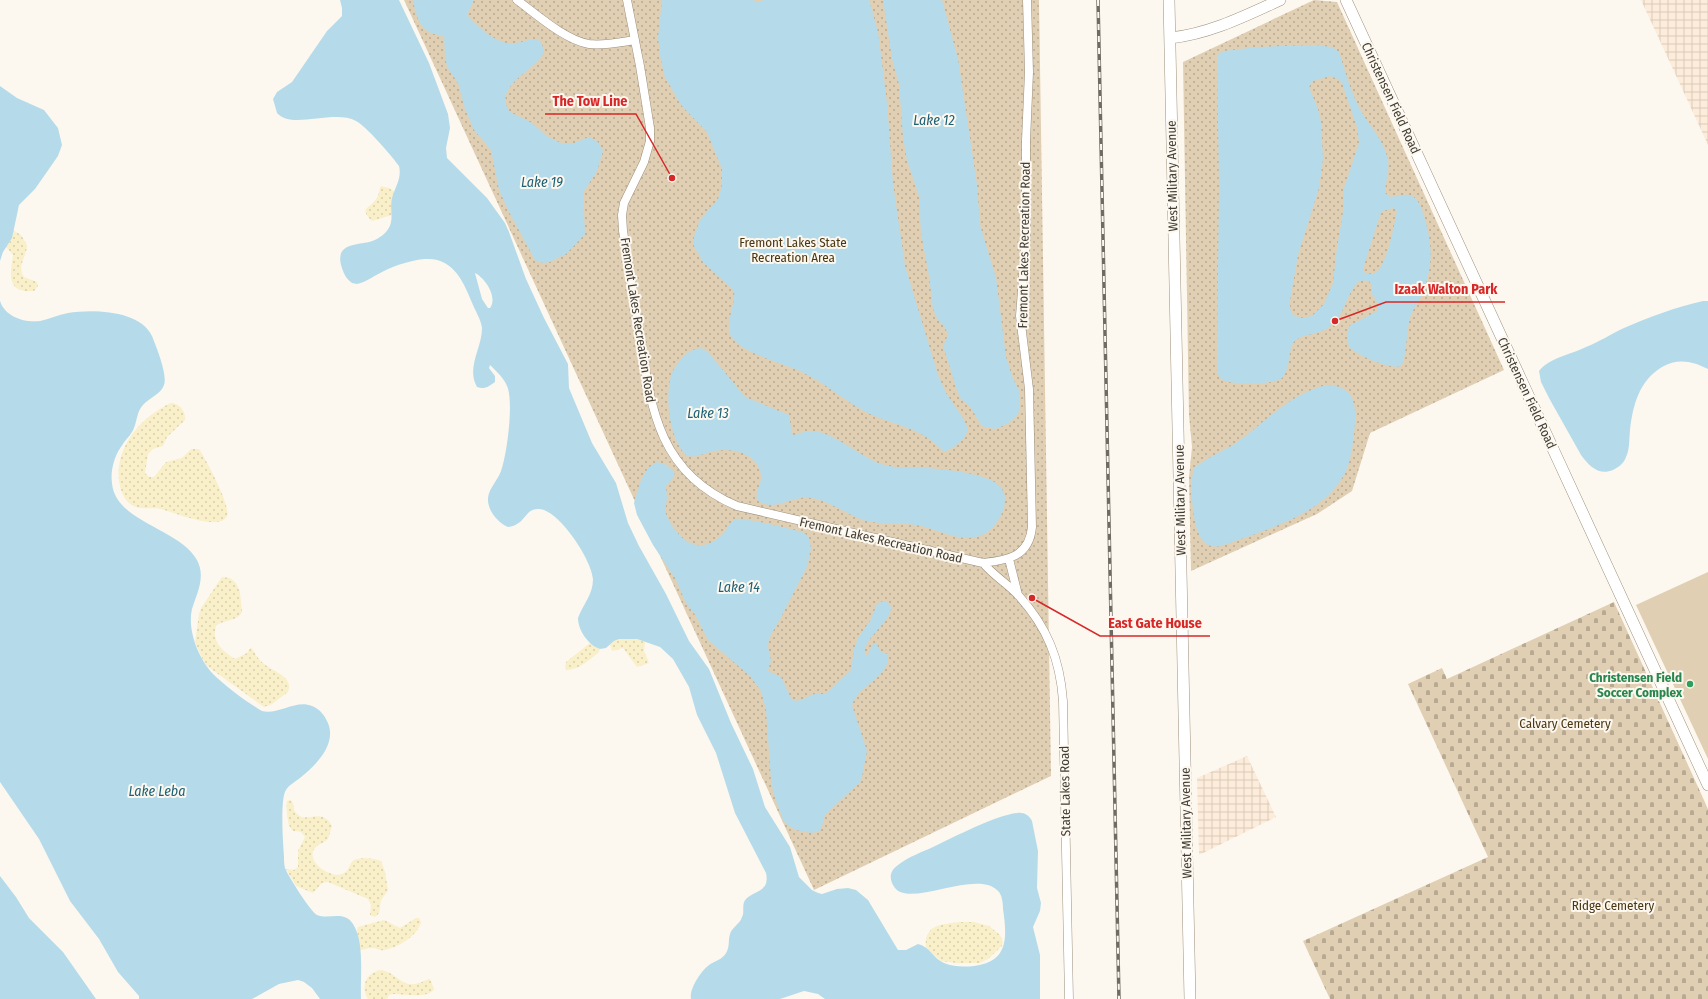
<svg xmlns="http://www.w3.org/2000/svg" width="1708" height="999" viewBox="0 0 1708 999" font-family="'Fira Sans Condensed',sans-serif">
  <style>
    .industrial { fill: url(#industrial-grid) }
    .grass { fill: #e0cfb3 }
    .sand { fill: url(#sand-dots) }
    .cemetery { fill: url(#cemetery-stones) }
    .park { fill: url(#park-dots) }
    .water { fill: #b5dbea; fill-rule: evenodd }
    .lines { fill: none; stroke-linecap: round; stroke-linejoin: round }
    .street-casing { stroke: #9d917e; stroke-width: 9 }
    .secondary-casing { stroke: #9d917e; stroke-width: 12 }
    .street { stroke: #fff; stroke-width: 8 }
    .secondary { stroke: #fff; stroke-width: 11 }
    .rail-casing { stroke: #706b62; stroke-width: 3.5 }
    .rail { stroke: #fdf8ef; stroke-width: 2; stroke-dasharray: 6; stroke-linecap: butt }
    .leisure-dot { fill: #2e9e5b; stroke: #fdf8ef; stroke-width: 1.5 }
    .labels { text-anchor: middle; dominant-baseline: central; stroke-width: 4; stroke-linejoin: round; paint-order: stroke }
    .street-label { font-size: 13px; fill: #413c33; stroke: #fdf8ef }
    .park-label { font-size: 13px; fill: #4a3611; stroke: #fdf8ef }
    .leisure-label { font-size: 13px; font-weight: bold; fill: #27864d; stroke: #fdf8ef; text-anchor: end }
    .water-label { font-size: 14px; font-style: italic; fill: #1d6076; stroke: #fdf8ef }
    .leader { fill: none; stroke: #d62828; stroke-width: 1.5 }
    .callout-dot { fill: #d62828; stroke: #fdf8ef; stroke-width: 1.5 }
    .callout-label { font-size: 14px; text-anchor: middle; font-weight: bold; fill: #d62828; stroke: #fdf8ef; stroke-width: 4; stroke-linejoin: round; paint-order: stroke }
  </style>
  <defs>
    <pattern id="industrial-grid" width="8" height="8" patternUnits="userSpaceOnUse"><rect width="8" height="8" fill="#fcecd9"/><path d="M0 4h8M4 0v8" fill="none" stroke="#d9cbbb"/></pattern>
    <pattern id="sand-dots" width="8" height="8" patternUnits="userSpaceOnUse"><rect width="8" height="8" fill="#f9efc9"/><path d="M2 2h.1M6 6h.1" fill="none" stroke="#d7cead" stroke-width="1.8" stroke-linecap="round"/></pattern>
    <pattern id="cemetery-stones" width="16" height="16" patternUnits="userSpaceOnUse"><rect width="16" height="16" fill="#e0cfb3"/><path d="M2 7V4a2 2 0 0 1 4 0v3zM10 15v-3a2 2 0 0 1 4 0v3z" fill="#b7a992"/></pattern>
    <pattern id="park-dots" width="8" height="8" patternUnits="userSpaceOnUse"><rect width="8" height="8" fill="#e0cfb3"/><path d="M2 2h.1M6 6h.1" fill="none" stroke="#b7a992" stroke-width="1.8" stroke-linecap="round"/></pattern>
  </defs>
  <rect width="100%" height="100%" fill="#fdf8ef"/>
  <!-- industrial -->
  <path class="industrial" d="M1641 0H1708V145L1697 121Z
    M1247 756 1276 817 1199 855 1197 778Z"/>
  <!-- grass -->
  <path class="grass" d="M1708 572V759L1636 605Z"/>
  <!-- sand -->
  <path class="sand" d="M381 186 389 188 395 192 392 198V215L372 221C358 207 370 209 376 199 379 196 379 190 381 186Z
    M13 230 21 235 27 245C27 257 16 266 24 277L37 282 38 286 34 291C6 293 10 275 13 255L6 247 12 238Z
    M171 403C179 403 186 411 185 420L167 437 163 446 153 449 148 454 145 473 149 477H154L166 462 182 458 191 449H199L201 452C207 462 231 506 227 516 220 532 173 512 161 509 150 507 138 511 129 503 123 498 120 488 119 481 115 446 141 417 171 403Z
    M222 577 230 578 236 583 240 592 242 612C237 622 224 619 216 626 211 642 223 651 235 659L247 653 251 647C255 653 258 659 263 663 273 672 294 676 288 692L272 704 264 707 207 666 202 658 195 642 199 614 201 608Z
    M619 639H637L645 642 644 651 649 663 637 667 623 648 612 651 610 645 614 641Z
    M590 643 600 649 599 652C591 659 578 670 567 670L565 668 566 662Z
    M290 800 292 801C294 805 293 810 296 813 306 825 322 806 332 826L328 839C324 843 315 845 313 851 309 864 328 875 338 875 352 872 347 865 354 860 360 857 375 858 381 861L385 872 388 890C386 894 384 895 382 899 378 905 383 912 375 917L370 915 371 905 368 899 328 882 322 883 313 893 296 886 286 869 294 870 298 867V851L305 837 301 832C298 831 294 832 292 830 287 826 286 807 287 801Z
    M416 918H419L421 922C418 936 397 948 384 950 379 951 377 948 372 948 368 948 364 950 359 950L357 930 358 927 384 920 400 928Z
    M961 922H974L989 926 1000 935 1003 942 1002 946 988 959 979 963H957L941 961 926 948C923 924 943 924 961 922Z
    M382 970C394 972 402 986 414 984 420 984 424 980 430 979L434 989C429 999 404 994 393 994L389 995 387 999H368C360 986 366 972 382 970Z"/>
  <!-- cemetery -->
  <path class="cemetery" d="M1614 602 1708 809V999H1330L1303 941 1488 857 1408 684 1442 668 1447 679Z"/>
  <!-- park -->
  <path class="park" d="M404 0H1039L1051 776 814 890Z
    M1314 0 1337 2 1504 370 1370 433 1352 491 1317 514 1191 571 1189 477 1192 447 1189 415 1183 62Z"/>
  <!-- water -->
  <path class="water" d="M340 0H399L429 63 448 114 450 128 446 148 447 158 487 198 505 223 509 232 526 279 544 318 568 364 569 388 592 443 616 483 628 523 639 546 666 594 689 641 709 669 731 723 753 769 765 807 790 847 799 877 812 890 818 893 822 894 837 889 848 888 856 890 868 900 898 950H906L918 944C929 946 934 959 944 963 954 967 964 967 974 966 1009 962 1007 937 1003 909 1003 903 1002 896 999 892 979 867 911 908 895 888 892 884 890 879 891 874 892 870 895 867 898 865 908 857 922 852 933 847 954 837 996 815 1017 813 1024 812 1029 815 1032 821L1038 851 1037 888 1041 903 1040 911 1033 927 1040 955V999H825L818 994 804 991 780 999H691C689 989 701 971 709 965 715 961 723 959 726 953 730 947 728 940 730 934 732 927 740 924 742 917 745 912 741 904 746 899 755 890 770 892 766 873L735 813 716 753 697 715 689 687 673 659 660 647 637 639H619L614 641 606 648 600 649C588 645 578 630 578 618 583 604 593 595 593 579 592 560 558 508 538 509 524 509 526 525 508 527 498 523 487 510 488 498 489 488 498 480 501 471 507 455 514 401 507 386 504 378 496 371 490 365L489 368 495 376V382C489 386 485 390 477 387 466 368 482 348 482 328 481 320 476 312 473 305 464 283 454 257 425 259 412 260 396 265 384 271 375 275 367 282 357 284L352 283C346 279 343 272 341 265 336 244 355 245 369 242 374 241 381 237 385 233 396 222 389 211 392 198 395 187 402 178 399 166 392 156 366 126 356 121 334 109 291 130 277 113L273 99 277 92 292 82 327 31 342 16V8ZM475 273C485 278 498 297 490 308H488L482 299Z
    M413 0H474L468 13V16C479 28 498 46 516 43 524 42 532 37 540 41 543 46 545 51 542 56 532 72 492 87 510 112L532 123 548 137 561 143H574L589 137 598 142 603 151 597 171 583 193 585 234 566 254 550 262 543 263 536 261 534 258 509 212 499 190 491 150 474 130 465 109 458 83 447 67 445 55 444 37C440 34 434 35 429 32 418 26 415 11 413 0Z
    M662 0H753L757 2 764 0H869L878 32 887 103 893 184 905 266 938 375 946 393 963 418 968 428C966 440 954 448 944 452 921 426 893 426 864 411 842 399 824 382 800 371 782 363 741 353 731 336 724 324 736 304 734 291L703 262 694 246V237L700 220 718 199 722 185V169L707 132 681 105 665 77 660 56 658 37Z
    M883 0H942L958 59 977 185 980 225 996 278 1006 357 1013 379 1019 390 1020 407 1019 412 1014 419 1005 425 995 429 985 427 981 425 971 408 961 399 958 393 944 349V345L948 334 944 326 938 320 933 309 929 276 921 233 919 196 907 160 903 137 899 84 892 59Z
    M1315 45 1332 47 1339 52C1346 74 1352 97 1364 116 1373 130 1384 142 1388 160 1390 171 1385 182 1385 193L1390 197C1396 197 1403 194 1408 195 1417 196 1421 206 1423 213 1433 244 1434 266 1421 297 1418 303 1413 309 1411 315 1406 327 1407 359 1401 366 1390 370 1357 355 1349 347L1347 338 1349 326 1377 311 1378 304 1372 294 1371 284 1369 281C1365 280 1360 280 1357 283 1349 292 1345 308 1338 318 1323 339 1304 330 1293 343 1288 353 1290 370 1282 378 1274 385 1226 386 1220 378 1216 373 1217 362 1217 357L1219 186 1217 56 1221 52 1224 51 1258 47ZM1330 76 1338 79 1342 83 1357 127 1359 143 1344 188 1343 212 1337 248 1333 283 1324 304 1312 316 1301 318 1293 315 1290 308V301L1298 255 1319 188 1323 159 1321 122 1318 109 1309 87 1313 81ZM1393 208 1397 211C1393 230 1389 256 1378 271 1374 274 1369 275 1364 272L1363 269 1380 215 1383 211Z
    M0 86 17 98 44 110 58 128 62 145 58 156 35 189 19 205 12 238 3 252 0 261Z
    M0 301C5 317 25 323 40 321 49 319 58 315 68 313 92 309 140 310 152 336 156 346 168 375 164 385 161 394 149 398 143 405 137 411 137 421 134 428 132 434 126 439 123 444 115 454 110 470 112 483 115 522 179 528 197 560 206 577 197 593 192 609 187 631 199 659 213 674 225 686 248 703 262 711 279 715 296 699 312 706 320 709 325 716 328 723 337 745 315 766 300 778 295 782 289 785 286 790 280 798 283 844 284 856 284 860 284 864 285 868 288 876 311 912 317 915 329 920 344 910 353 924 365 942 360 978 361 999H320L312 988 304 982 298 980 279 984 252 999H139V996L118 972 99 939 70 901 39 839 0 782Z
    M1703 301H1708V369C1692 361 1678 358 1662 367 1639 381 1633 405 1630 430 1629 439 1630 449 1626 457 1624 463 1619 467 1613 470 1599 476 1589 466 1581 455L1549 398 1541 382 1539 371C1549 358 1572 354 1586 347 1599 342 1611 334 1624 328 1649 317 1676 307 1703 301Z
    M701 348 708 352 745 397 789 415 792 434 794 435C799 434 804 431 809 431 832 429 863 460 885 465 894 468 904 467 914 467 934 468 980 472 996 483 1015 496 1000 524 986 533 980 537 972 538 965 538 947 536 933 528 916 525 899 522 880 525 863 520 846 514 830 501 811 498 794 495 779 510 762 503 751 499 760 487 761 479 762 474 759 468 757 464 748 451 729 448 714 451 705 453 696 458 687 456 669 440 664 395 672 373 674 368 678 363 682 358 688 352 692 349 701 348Z
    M1326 385C1357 385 1357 409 1354 433 1353 445 1351 457 1347 469 1342 480 1333 492 1323 500 1298 521 1252 535 1221 546 1215 547 1209 547 1204 542 1192 531 1189 483 1194 468 1206 458 1222 452 1236 443 1267 421 1288 395 1326 385Z
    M657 462 667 465 675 473 673 478 666 486 667 498 665 512C676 537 696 559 722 535 727 530 729 522 736 519 742 517 793 529 802 532 805 533 807 535 809 538L811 548 807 567 779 621 769 638 768 647 771 660 768 671 781 677 792 700C801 703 807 696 815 694 820 694 824 695 828 692L851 670 854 649 858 638 870 621 877 604 883 601 887 602 891 607C892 622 861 639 865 655L867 656 873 644 876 643 881 652 888 654C891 677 858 685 852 705L867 751 861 781 825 815 821 830 812 833 796 830 787 825 783 820 774 795 771 780 766 710 761 691 750 676 708 640 696 616 686 603 675 578 653 545 637 515 634 503 641 480 648 468Z
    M0 876 16 897 29 918 63 952 96 999H0Z"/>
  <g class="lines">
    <defs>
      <path id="street" d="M517 0C536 14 565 40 589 44 604 46 621 42 635 40
        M627 0 640 66 650 128V141L644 162 624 203 622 215 623 231C629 266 634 301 640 336 651 410 659 473 737 506L983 563C1008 560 1029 557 1032 527L1029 389 1020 316 1026 240V140L1029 72 1027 0
        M1009 559 1018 595
        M983 563C994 576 1008 584 1019 596 1047 627 1060 659 1063 701L1069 999"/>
      <path id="secondary" d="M1169 0 1190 999
        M1346 0 1708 785
        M1170 38C1209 34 1245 16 1280 0"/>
    </defs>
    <!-- street casing -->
    <use href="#street" class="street-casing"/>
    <!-- secondary casing -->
    <use href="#secondary" class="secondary-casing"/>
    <!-- street -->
    <use href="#street" class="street"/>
    <!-- secondary -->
    <use href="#secondary" class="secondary"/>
    <defs>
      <path id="rail" d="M1098 0 1119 999"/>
    </defs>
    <!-- rail casing -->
    <use href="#rail" class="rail-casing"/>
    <!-- rail -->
    <use href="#rail" class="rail"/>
  </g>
  <!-- markers -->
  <circle class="leisure-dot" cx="1690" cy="684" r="4"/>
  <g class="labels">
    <!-- street labels -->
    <g class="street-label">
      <text transform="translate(1391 98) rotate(65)">Christensen Field Road</text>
      <text transform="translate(1172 176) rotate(-91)">West Military Avenue</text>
      <text transform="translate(1024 245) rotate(-89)">Fremont Lakes Recreation Road</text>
      <text transform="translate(638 320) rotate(81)">Fremont Lakes Recreation Road</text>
      <text transform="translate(1527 393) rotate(65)">Christensen Field Road</text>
      <text transform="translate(1180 500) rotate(-91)">West Military Avenue</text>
      <text transform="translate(881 540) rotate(13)">Fremont Lakes Recreation Road</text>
      <text transform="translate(1065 791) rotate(-91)">State Lakes Road</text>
      <text transform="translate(1186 823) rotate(-91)">West Military Avenue</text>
    </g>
    <!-- park labels -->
    <g class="park-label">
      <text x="793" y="242">Fremont Lakes State<tspan x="793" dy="15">Recreation Area</tspan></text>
      <text x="1565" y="723">Calvary Cemetery</text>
      <text x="1613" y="905">Ridge Cemetery</text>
    </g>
    <!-- leisure labels -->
    <g class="leisure-label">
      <text x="1682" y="677">Christensen Field<tspan x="1682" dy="15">Soccer Complex</tspan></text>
    </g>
    <!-- water labels -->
    <g class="water-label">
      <text x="934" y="120">Lake 12</text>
      <text x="542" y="182">Lake 19</text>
      <text x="708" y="413">Lake 13</text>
      <text x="739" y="587">Lake 14</text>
      <text x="157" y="791">Lake Leba</text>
    </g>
  </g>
  <!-- callouts -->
  <path class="leader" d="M672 178L636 114H545M1335 321L1386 302H1505M1032 598L1100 636H1210"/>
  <g class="callout-dot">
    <circle cx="672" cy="178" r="4"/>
    <circle cx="1335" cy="321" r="4"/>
    <circle cx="1032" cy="598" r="4"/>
  </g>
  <g class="callout-label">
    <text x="590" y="106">The Tow Line</text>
    <text x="1446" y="294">Izaak Walton Park</text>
    <text x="1155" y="628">East Gate House</text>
  </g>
</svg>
